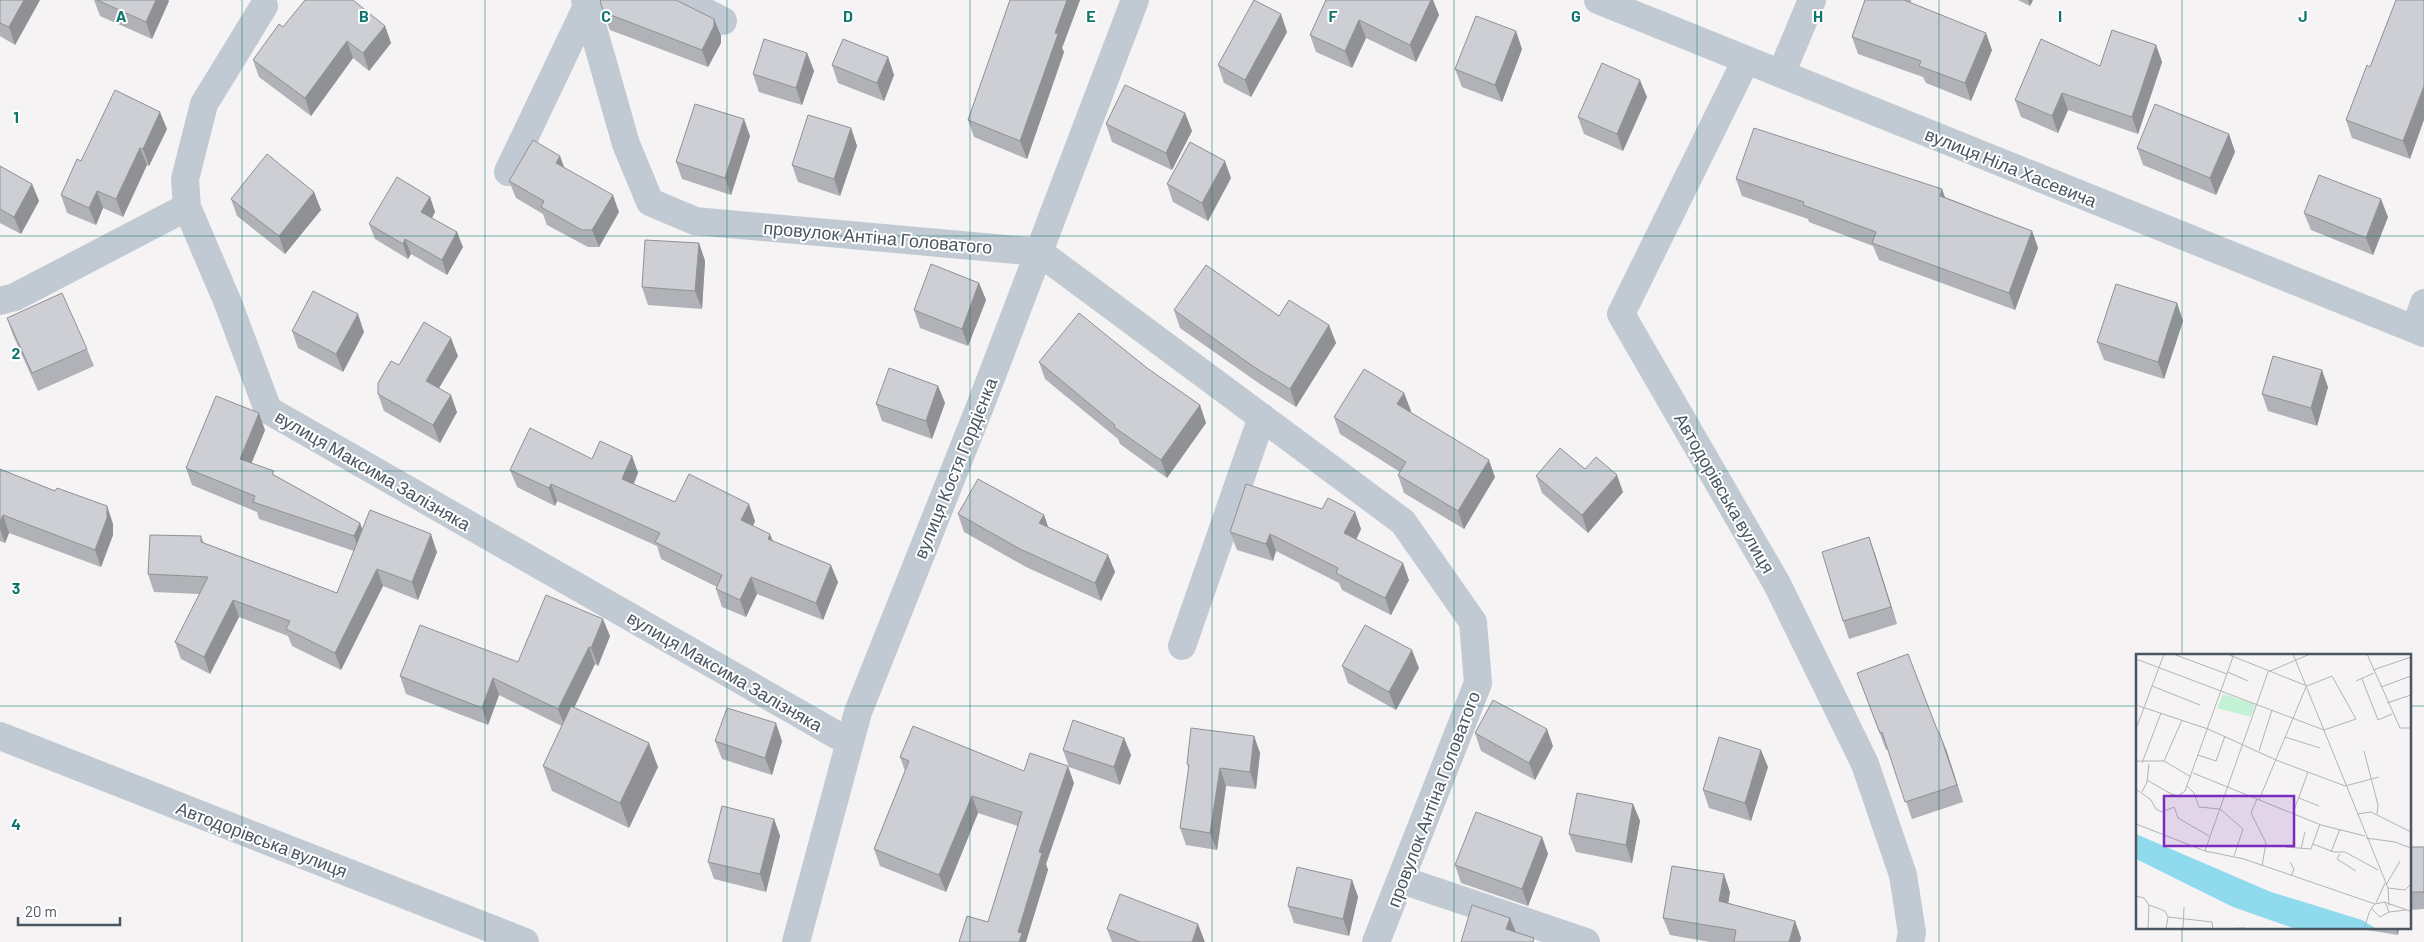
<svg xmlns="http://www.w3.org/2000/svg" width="2424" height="942" viewBox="0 0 2424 942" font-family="Barlow,sans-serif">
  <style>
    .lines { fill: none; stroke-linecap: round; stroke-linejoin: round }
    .minor { stroke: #c1cad2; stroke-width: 28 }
    .wall { fill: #b0b2b7 }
    .shaded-wall { fill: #909195 }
    .building { fill: #cdcfd5; stroke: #909195 }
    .grid { fill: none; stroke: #0f766e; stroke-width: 1; stroke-opacity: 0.55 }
    .labels { text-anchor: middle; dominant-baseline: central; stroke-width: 4; stroke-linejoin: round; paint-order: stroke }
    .street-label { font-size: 18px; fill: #4a5661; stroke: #fff }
    .inset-road { fill: none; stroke: #b1b4b9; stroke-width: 1 }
    .view { fill: #7b2cbf; fill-opacity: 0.15; stroke: #7b2cbf; stroke-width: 2.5 }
    .inset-edge { fill: none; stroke: #4a5661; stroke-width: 2.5 }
    .grid-label { font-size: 16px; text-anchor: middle; font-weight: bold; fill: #0f766e; stroke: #fff; stroke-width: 4; stroke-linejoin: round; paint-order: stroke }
  </style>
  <rect width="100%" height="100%" fill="#f5f3f3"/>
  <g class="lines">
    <!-- minor -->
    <path class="minor" d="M585 0 626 144 650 202 695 221 1039 252 1403 522 1473 622 1478 683 1376 942
      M682 0 723 21
      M1598 0 2424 333
      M264 6 204 104 185 179 187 207 228 303 268 410 849 742
      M1746 60 1621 314 1777 584 1865 764 1903 875 1912 933 1910 942
      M1781 74 1812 0
      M508 172 587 6
      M0 301 15 297 187 207
      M2415 329 2424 303
      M1182 646 1262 417
      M0 736 525 942
      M1402 880 1586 942
      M796 942 858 712 981 404 1135 0"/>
  </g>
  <!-- wall -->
  <path class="wall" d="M0 0H40L15 45 0 36Z
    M94 0H168L169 1 152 39 100 16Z
    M1010 0H1080L1062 48 1064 52 1027 159 974 137 968 120Z
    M1326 0H1433L1439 15 1416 62 1366 38 1352 68 1316 52 1310 35Z
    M1865 0H1911V3L1992 50 1971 101 1926 83 1923 77 1858 54 1852 37Z
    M2018 0H2033L2030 6Z
    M2396 0 2410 159 2352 138 2346 120 2370 67Z
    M603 12 714 19 721 36V43L708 67 610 30Z
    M385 26 391 43 369 71 353 58 311 116 259 77 253 60 283 27Z
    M1287 32 1251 97 1224 83 1218 65Z
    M2156 45 2162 62 2138 134 2068 110 2058 133 2021 117 2015 100Z
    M1522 49 1502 102 1462 87 1455 69Z
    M807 53 814 71 802 105 759 92 753 74Z
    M888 57 894 75 884 101 838 83 832 65Z
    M1647 97 1623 151 1584 134 1578 117Z
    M1185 113 1192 131 1172 170 1112 142 1106 124Z
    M851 128 857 146 840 196 798 182 792 165Z
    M167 129 149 166 147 165 123 217 103 208 96 225 67 213 61 195 81 161Z
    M2229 134 2235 152 2216 195 2143 165 2137 148Z
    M750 136 731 195 682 179 676 162Z
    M560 156 564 167 619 212 599 247H588L547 225 543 214 516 198 509 181Z
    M0 166 32 184 39 201 21 234 0 223Z
    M1231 178 1208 221 1173 202 1167 184Z
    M1736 179 1942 189 1945 197 2032 231 2038 248 2015 310 1879 260 1873 246 1809 222 1808 219 1742 196Z
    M314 192 321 210 285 254 237 216 231 199Z
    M430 197 435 212 432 218 463 247 447 275 411 254 408 259 375 239 369 224Z
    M2304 213 2388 217 2373 255 2311 230Z
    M699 243 705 261 702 309 648 305 642 287Z
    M979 283 986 300 968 346 920 328 914 310Z
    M2177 303 2183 321 2164 379 2104 360 2097 342Z
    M1174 310 1279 316 1329 325 1336 343 1296 407 1260 384 1180 328Z
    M7 318 87 349 94 366 38 391 13 335Z
    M292 331 364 332 343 372 298 348Z
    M458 356 439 388 457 412 440 443 384 411 378 394 399 365Z
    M1039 362 1200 405 1206 423 1167 478 1120 444 1118 439 1045 379Z
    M938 386 945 403 932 439 882 421 876 404Z
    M2328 387 2317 426 2268 411 2262 394Z
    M1404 393 1411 411 1410 412 1495 477 1464 529 1404 493 1398 475 1400 472 1340 434 1334 417Z
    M265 430 251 463 276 476 360 523 362 529 437 552 418 600 383 586 341 670 292 646 288 636 239 617 210 674 181 659 175 642 200 594 154 592 148 574 201 536 204 543 337 593 354 551 259 519 257 512 192 485 186 468Z
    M632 456 638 473 634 484 675 502 755 521 753 526 773 542 838 582 823 620 757 594 746 617 722 607 716 589 717 587 661 559 657 546 557 501 555 506 517 487 510 470 592 459Z
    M0 469 55 491 107 506 113 524V535L101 567 9 533 5 543 0 541Z
    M1585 469 1623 492 1588 533 1542 493 1536 476Z
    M1322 509 1355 512 1361 529 1356 539 1409 580 1391 615 1342 590 1339 583 1276 551 1273 561 1237 550 1230 532Z
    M958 514 1044 515 1048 527 1108 555 1115 572 1101 601 1026 567 964 532Z
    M1869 537 1875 554 1897 624 1849 639 1843 621Z
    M610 636 598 666 595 664 574 707 658 767 629 828 552 791 543 766 562 726 499 695 488 725 406 694 400 676 518 662Z
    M1342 666 1419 668 1396 710 1348 683Z
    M1857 673 1946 749 1963 802 1912 819 1888 749 1886 750Z
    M1475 733 1553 746 1535 780 1481 751Z
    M1254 736 1260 753 1256 789 1226 786 1217 850 1186 845 1180 828 1189 769 1187 764Z
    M1124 738 1131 755 1120 785 1069 767 1063 750Z
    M715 741H782L772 775 722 759Z
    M900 757 1024 771 1074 783 1046 864 1048 870 988 922 1018 826 978 813 946 892 880 866 874 849 905 771Z
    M1768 767 1751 821 1709 808 1703 790Z
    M1633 804 1640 821 1632 863 1576 852 1569 834Z
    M774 819 780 836 766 892 714 879 708 862Z
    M1542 837 1548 854 1528 906 1461 883 1455 865Z
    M2410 847H2424V909L2410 910Z
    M1352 880 1358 897 1349 936 1294 923 1288 906Z
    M1730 892 1728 903 1795 921 1801 938 1800 942H1710L1670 935 1663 918Z
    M2367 928H2399L2398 935 2367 930Z
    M1107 929 1205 942H1112Z"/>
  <!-- shaded-wall -->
  <path class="shaded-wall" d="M24 0H40L15 45 9 27Z
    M156 0H168L169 1 152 39 146 22Z
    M1067 0H1080L1062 48 1064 52 1027 159 1020 141 1055 33Z
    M1431 0H1433L1439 15 1416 62 1410 45Z
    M2028 0H2033L2030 6Z
    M1281 14 1287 32 1251 97 1245 80Z
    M714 19 721 36V43L708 67 702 50Z
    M1359 20 1366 38 1352 68 1345 51Z
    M385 26 391 43 369 71 363 53Z
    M1516 31 1522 49 1502 102 1495 85Z
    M1986 33 1992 50 1971 101 1965 83Z
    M347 41 353 58 311 116 305 98Z
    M2156 45 2162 62 2138 134 2132 117Z
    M807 53 814 71 802 105 796 88Z
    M888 57 894 75 884 101 877 83Z
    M1640 80 1647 97 1623 151 1617 134Z
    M2424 86V120L2410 159 2403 141Z
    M2062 93 2068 110 2058 133 2052 116Z
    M160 112 167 129 149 166 143 149Z
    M1185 113 1192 131 1172 170 1166 153Z
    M744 119 750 136 731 195 725 178Z
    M851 128 857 146 840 196 834 179Z
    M2229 134 2235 152 2216 195 2210 178Z
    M140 148 147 165 123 217 116 199Z
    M560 156 566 173 556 163Z
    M1225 161 1231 178 1208 221 1202 203Z
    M32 184 39 201 21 234 14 217Z
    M1942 189 1948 207 1940 196Z
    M97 191 103 208 96 225 89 208Z
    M314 192 321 210 285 254 279 236Z
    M613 195 619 212 599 247 592 230Z
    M430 197 435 212 427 227 421 212Z
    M2381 199 2388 217 2373 255 2366 238Z
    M2032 231 2038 248 2015 310 2009 293Z
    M457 232 463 247 447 275 442 260Z
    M405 239 411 254 408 259 403 244Z
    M699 243 705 261 702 309 695 291Z
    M979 283 986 300 968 346 962 329Z
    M2177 303 2183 321 2164 379 2158 362Z
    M358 314 364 332 343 372 336 354Z
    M1329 325 1336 343 1296 407 1290 389Z
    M451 338 458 356 433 398 426 381Z
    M2322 370 2328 387 2317 426 2311 408Z
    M938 386 945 403 932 439 926 421Z
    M1404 393 1411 411 1404 422 1397 404Z
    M451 395 457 412 440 443 433 425Z
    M1200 405 1206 423 1167 478 1161 460Z
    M259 413 265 430 246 477 240 459Z
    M632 456 638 473 628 496 622 479Z
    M1489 460 1495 477 1464 529 1458 511Z
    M1617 475 1623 492 1588 533 1582 515Z
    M551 484 557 501 555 506 549 488Z
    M749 504 755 521 747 538 741 520Z
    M107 506 113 524V535L101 567 95 550Z
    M1355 512 1361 529 1351 551 1344 533Z
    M3 515 9 533 5 543 0 529V522Z
    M1044 515 1050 532 1039 523Z
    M360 523 366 540 360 553 354 536Z
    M431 534 437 552 418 600 412 582Z
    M770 534 777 551 768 539Z
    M1270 534 1276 551 1273 561 1266 544Z
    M1869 537 1875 554 1897 624 1891 607Z
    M1108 555 1115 572 1101 601 1095 583Z
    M1403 563 1409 580 1391 615 1385 598Z
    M831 565 838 582 823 620 816 603Z
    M377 569 383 586 341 670 335 653Z
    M751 577 757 594 746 617 740 600Z
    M233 600 239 617 210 674 204 657Z
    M603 619 610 636 598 666 591 648Z
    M589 647 595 664 565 727 558 709Z
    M1412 650 1419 668 1396 710 1389 692Z
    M493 678 499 695 488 725 482 708Z
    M776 723 782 741 772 775 765 758Z
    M1547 729 1553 746 1535 780 1529 763Z
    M1939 732 1946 749 1963 802 1957 785Z
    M1254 736 1260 753 1256 789 1250 772Z
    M1124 738 1131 755 1120 785 1114 767Z
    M649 743 658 767 629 828 620 803Z
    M1761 750 1768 767 1751 821 1745 803Z
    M1068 766 1074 783 1046 864 1048 870 1026 942H1019L1018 932 1039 852Z
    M1220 768 1226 786 1217 850 1210 833Z
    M972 796 978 813 946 892 939 875Z
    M1633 804 1640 821 1632 863 1626 845Z
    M774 819 780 836 766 892 760 874Z
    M1542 837 1548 854 1528 906 1522 889Z
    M1724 874 1730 892 1726 918 1719 901Z
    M1352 880 1358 897 1349 936 1343 919Z
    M1510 918 1517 935 1506 929Z
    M1795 921 1801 938 1800 942H1789Z
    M1198 924 1205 942H1192Z
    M2396 928H2399L2398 935Z"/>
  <!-- building -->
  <path class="building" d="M0 0H24L9 27 0 23Z
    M97 0H156L146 22Z
    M305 0H353L385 26 363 53 347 41 305 98 253 60 279 24 283 27Z
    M600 0H676L714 19V26L702 50 603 12Z
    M1010 0H1067L1055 33 1058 34 1020 141 968 120Z
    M1254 0 1281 14 1245 80 1218 65Z
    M1326 0H1431L1410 45 1359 20 1345 51 1310 35Z
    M1865 0H1904L1986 33 1965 83 1919 66 1921 61 1852 37Z
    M2396 0H2424V86L2403 141 2346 120 2367 65 2370 67Z
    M1476 16 1516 31 1495 85 1455 69Z
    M2112 30 2156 45 2132 117 2062 93 2052 116 2015 100 2041 39 2100 66Z
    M764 39 807 53 796 88 753 74Z
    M843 39 888 57 877 83 832 65Z
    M1602 63 1640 80 1617 134 1578 117Z
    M1125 85 1185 113 1166 153 1106 124Z
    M115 90 160 112 143 149 140 148 116 199 97 191 89 208 61 195 77 159 81 161Z
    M695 104 744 119 725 178 676 162Z
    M2155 104 2229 134 2210 178 2137 148Z
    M808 115 851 128 834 179 792 165Z
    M1754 128 1942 189 1940 196 2032 231 2009 293 1872 243 1876 232 1803 205 1804 202 1736 179Z
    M533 140 560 156 556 163 613 195 592 230H582L541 207 544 201 509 181Z
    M1190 142 1225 161 1202 203 1167 184Z
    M267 154 314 192 279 236 231 199Z
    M0 166 32 184 14 217 0 209Z
    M2319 175 2381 199 2366 238 2304 213Z
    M397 177 430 197 421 212 457 232 442 260 405 239 403 244 369 224Z
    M645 240 699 243 695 291 642 287Z
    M931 264 979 283 962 329 914 310Z
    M1206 265 1279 316 1289 300 1329 325 1290 389 1254 367 1174 310Z
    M2116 284 2177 303 2158 362 2097 342Z
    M313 291 358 314 336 354 292 331Z
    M62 293 87 349 32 373 7 318Z
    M1079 313 1147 368 1200 405 1161 460 1114 427 1115 425 1039 362Z
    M424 322 451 338 426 381 451 395 433 425 378 394V383L391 361 399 365Z
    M2273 356 2322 370 2311 408 2262 394Z
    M889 368 938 386 926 421 876 404Z
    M1364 369 1404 393 1397 404 1489 460 1458 511 1398 475 1406 462 1334 417Z
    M216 396 259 413 240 459 274 471 272 474 360 523 354 536 253 502 255 496 186 468Z
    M530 428 592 459 600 441 632 456 622 479 675 502 689 474 749 504 741 520 770 534 768 539 831 565 816 603 751 577 740 600 716 589 722 575 655 542 660 533 551 484 549 488 510 470Z
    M1560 448 1585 469 1596 457 1617 475 1582 515 1536 476Z
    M0 469 55 491 57 488 107 506V518L95 550 3 515 0 522Z
    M978 479 1044 515 1039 523 1108 555 1095 583 1020 549 958 514Z
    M1246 484 1322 509 1328 498 1355 512 1344 533 1403 563 1385 598 1336 573 1338 568 1270 534 1266 544 1230 532Z
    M370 510 431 534 412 582 377 569 335 653 286 629 290 621 233 600 204 657 175 642 208 577 148 574 150 535 201 536V542L337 593Z
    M1869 537 1891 607 1843 621 1822 552Z
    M546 595 603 619 591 648 589 647 558 709 493 678 482 708 400 676 420 625 518 662Z
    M1365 625 1412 650 1389 692 1342 666Z
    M1908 654 1938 732H1939L1957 785 1905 802 1882 732 1880 733 1857 673Z
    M1493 700 1547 729 1529 763 1475 733Z
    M571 706 649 743 620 803 543 766Z
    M727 708 776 723 765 758 715 741Z
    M1073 720 1124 738 1114 767 1063 750Z
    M913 726 1024 771 1030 753 1068 766 1039 852 1042 853 1018 932 1022 933 1019 942H959L967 916 988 922 1022 812 972 796 939 875 874 849 909 761 900 757Z
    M1191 728 1254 736 1250 772 1220 768 1210 833 1180 828 1189 765 1187 764Z
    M1719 737 1761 750 1745 803 1703 790Z
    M1577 793 1633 804 1626 845 1569 834Z
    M722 806 774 819 760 874 708 862Z
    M1476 812 1542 837 1522 889 1455 865Z
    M2410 847H2424V892H2410Z
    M1672 866 1724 874 1719 901 1795 921 1789 942H1734L1736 930 1663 918Z
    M1297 867 1352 880 1343 919 1288 906Z
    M1120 894 1198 924 1192 942H1140L1107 929Z
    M1472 905 1510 918 1506 929 1534 938 1533 942H1461Z"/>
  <!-- grid -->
  <path class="grid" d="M242 0V942M485 0V942M727 0V942M970 0V942M1212 0V942M1454 0V942M1697 0V942M1939 0V942M2182 0V656M0 236H2424M0 471H2424M0 706H2138M2410 706H2424M2182 928V942"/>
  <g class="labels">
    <!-- street labels -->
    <g class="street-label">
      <text transform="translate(2011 167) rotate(22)">вулиця Ніла Хасевича</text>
      <text transform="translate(878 237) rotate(5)">провулок Антіна Головатого</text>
      <text transform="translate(955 468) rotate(-68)">вулиця Костя Гордієнка</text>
      <text transform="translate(373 470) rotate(30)">вулиця Максима Залізняка</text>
      <text transform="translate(1725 493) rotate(60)">Автодорівська вулиця</text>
      <text transform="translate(725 671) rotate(30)">вулиця Максима Залізняка</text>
      <text transform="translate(1433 799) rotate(-69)">провулок Антіна Головатого</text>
      <text transform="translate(262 839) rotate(21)">Автодорівська вулиця</text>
    </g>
  </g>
  <!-- overview -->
  <g transform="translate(2136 654)">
    <rect width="275" height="275" fill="#f5f3f3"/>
    <path d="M87 40 119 50 115 63 81 54Z" fill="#c3f1d5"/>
    <path d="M0 180 135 238 226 266 241 275H160L97 253 0 205Z" fill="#90daee"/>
    <path class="inset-road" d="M37 0 91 20M91 0 171 32M157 0 252 234 253 252M231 0 264 74H275M0 5 188 76 220 65 196 22 171 32M237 16 275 3M92 18 112 27M132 18 174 0M226 25 242 66 256 60M220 27 238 19M16 32 64 51M245 33 275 22M251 49 275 41M0 51 72 75 140 106 209 132 243 123M0 75 28 0M149 83 184 94M123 97 136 56M228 97 242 151 241 160M62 101 80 107 89 82M0 107H28L55 123M28 107 46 66M6 109 25 59M57 119 185 171 229 182M11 126 35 140 42 142 49 137 98 0M51 132 58 139 63 153 84 155 107 175 98 202M0 135 15 146 20 155 26 158 38 153 42 164 73 182M6 138 11 128 13 110M163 144 183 152M121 145 115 159 130 189 126 212M123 146 170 33M157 159 172 118M221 160 235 158 275 178M0 170 69 197 108 205 239 250M230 184 259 188 275 194M177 190 198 198H209L242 216M150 193 175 195 184 170M165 195 169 178M69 197 132 18M195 198 204 175M204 200 201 205 220 217M154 208 158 215 155 222M250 231 264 207M252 234 269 236 275 230M0 242 8 244 13 251 12 275M248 248 274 257M240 249 249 229M13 251 29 257 32 263 30 275M253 258 270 256M32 263 76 268 77 275M47 275 48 253M83 275 109 274M228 275 233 259 237 252 239 250 249 248 253 258 244 263 236 255"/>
    <path class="view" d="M28 142H158V192H28Z"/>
    <rect width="275" height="275" class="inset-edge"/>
  </g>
  <g class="grid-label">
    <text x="121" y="22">A</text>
    <text x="364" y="22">B</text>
    <text x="606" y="22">C</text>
    <text x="848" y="22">D</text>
    <text x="1091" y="22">E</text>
    <text x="1333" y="22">F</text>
    <text x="1576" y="22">G</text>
    <text x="1818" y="22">H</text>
    <text x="2060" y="22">I</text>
    <text x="2303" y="22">J</text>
    <text x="16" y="123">1</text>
    <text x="16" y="359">2</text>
    <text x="16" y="594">3</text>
    <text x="16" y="830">4</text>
  </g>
  <!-- scale -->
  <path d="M18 917v8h102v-8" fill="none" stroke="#4a5661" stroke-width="2.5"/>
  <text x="25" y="917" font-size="15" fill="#4a5661" stroke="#ffffff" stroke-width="4" paint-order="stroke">20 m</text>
</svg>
